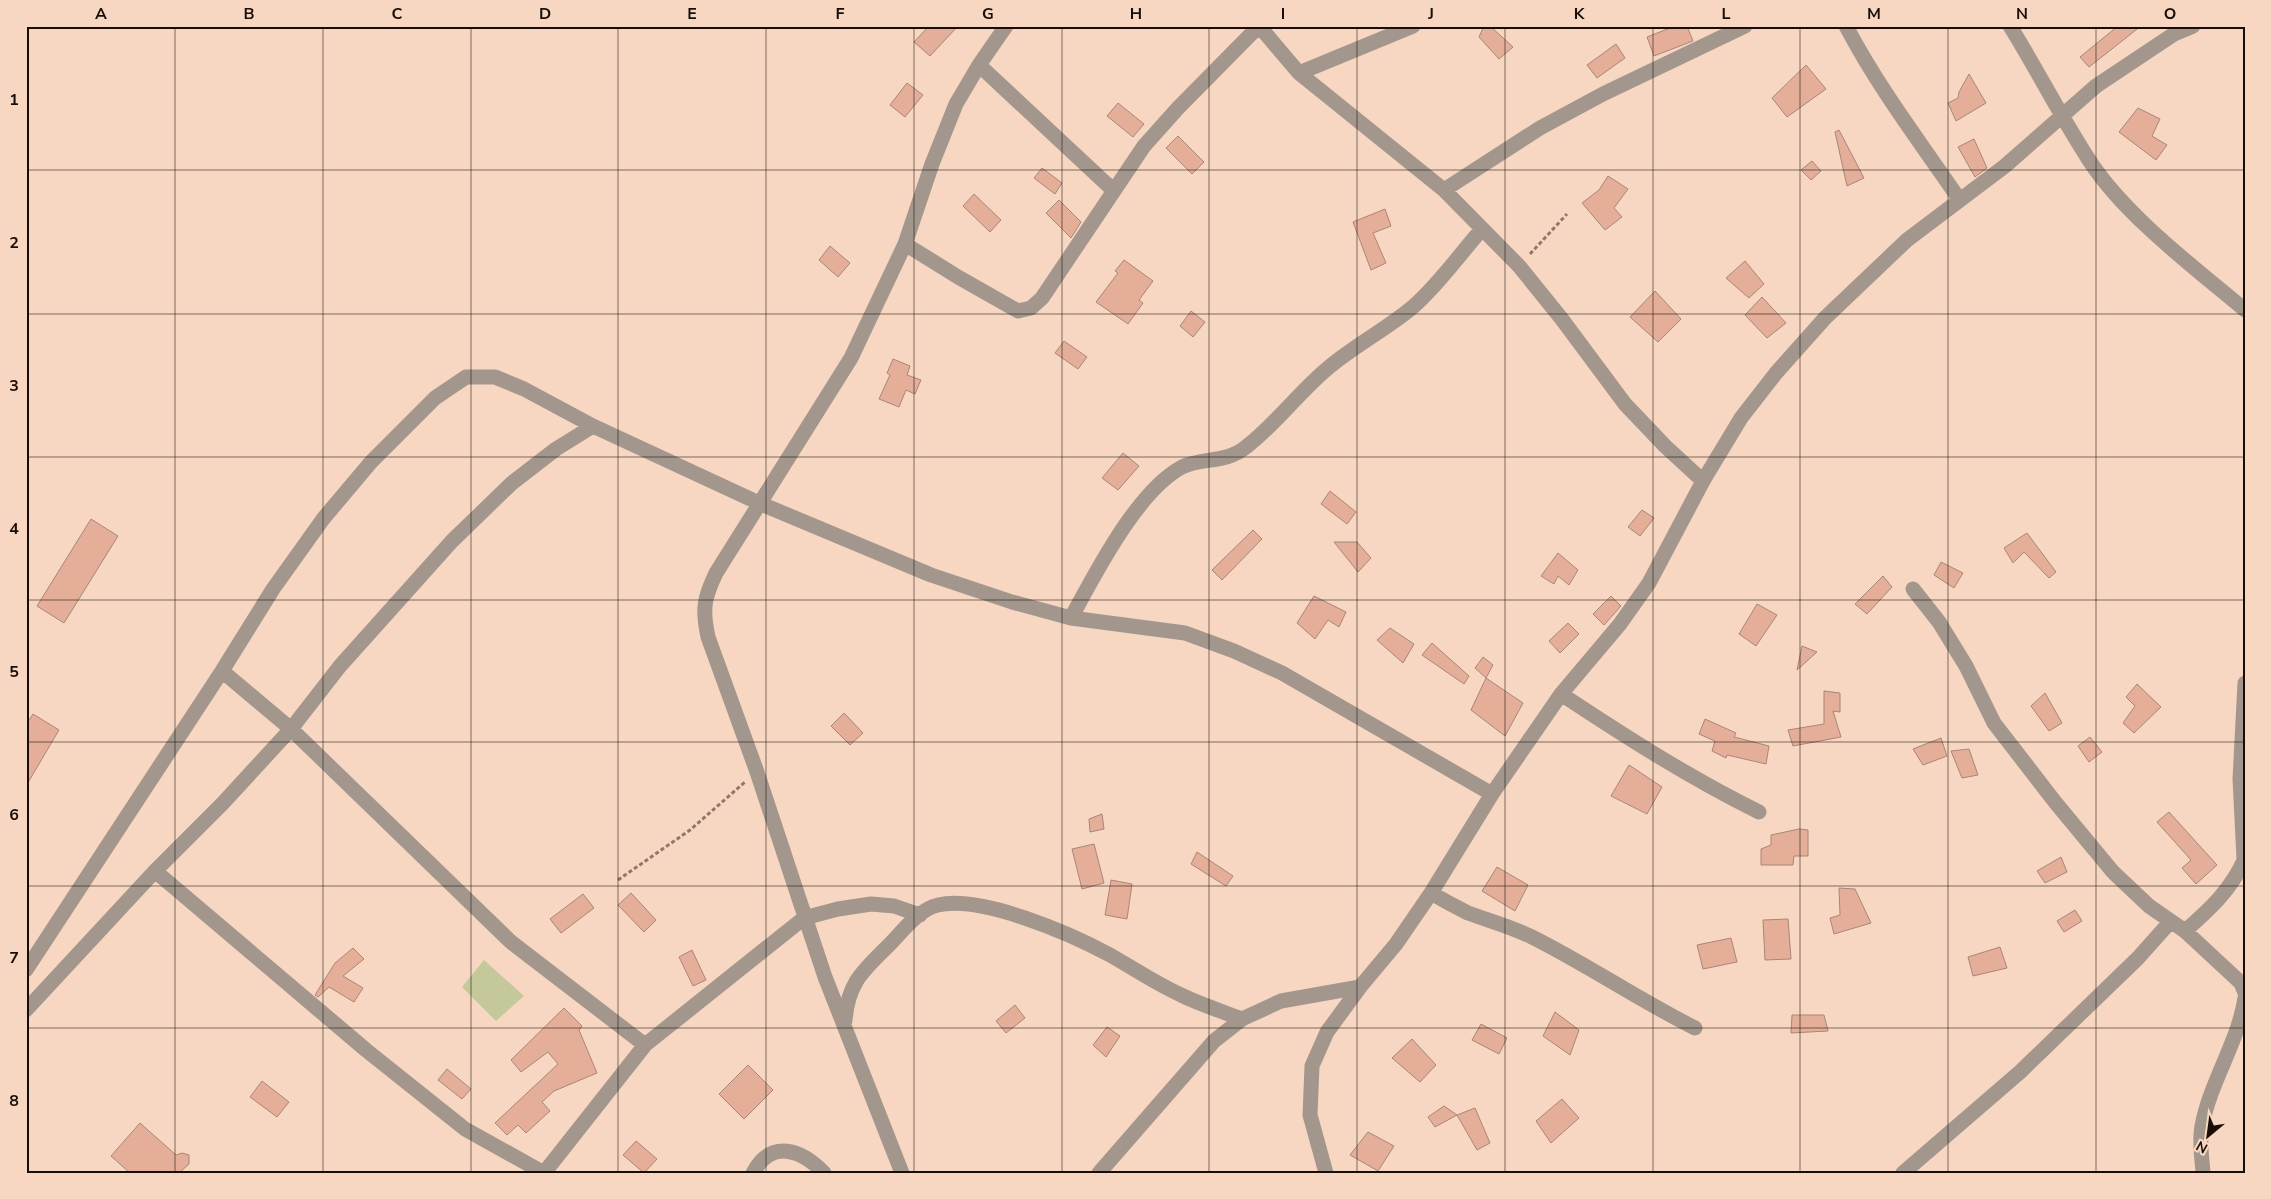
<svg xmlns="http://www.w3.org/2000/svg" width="2271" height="1199" viewBox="0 0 2271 1199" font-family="'Nunito Sans',sans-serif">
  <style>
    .green { fill: #c5c89b }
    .building { fill: #e4ae99; stroke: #a88679 }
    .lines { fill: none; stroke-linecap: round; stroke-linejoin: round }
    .path { stroke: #8e786a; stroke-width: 3; stroke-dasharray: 4 2.5; stroke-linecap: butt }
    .street { stroke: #a3978d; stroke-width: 15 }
    .grid { fill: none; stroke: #180e07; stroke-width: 1; stroke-opacity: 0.55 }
    .neatline { fill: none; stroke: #180e07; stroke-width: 2 }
    .grid-label { font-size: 16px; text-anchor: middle; font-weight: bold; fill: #180e07 }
  </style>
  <rect width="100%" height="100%" fill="#f8d7c2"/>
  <!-- green -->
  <path class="green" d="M484 960 524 996 496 1021 462 987Z"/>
  <!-- building -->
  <path class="building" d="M929 26H958L930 56 914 42Z
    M1484 26H1490L1513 47 1499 59 1479 37Z
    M1675 26H1687L1693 41 1654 56 1647 37Z
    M2118 26H2141L2089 67 2080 57Z
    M1616 44 1625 58 1597 78 1587 65Z
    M1806 65 1826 89 1787 117 1772 98Z
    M1969 74 1986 103 1956 121 1948 103 1958 98 1959 92Z
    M907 83 923 95 905 117 890 105Z
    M1118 103 1144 124 1133 137 1107 116Z
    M2138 108 2160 119 2152 136 2167 145 2156 160 2119 132Z
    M1839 130 1864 178 1847 186 1835 132Z
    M1178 136 1204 162 1192 174 1166 148Z
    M1974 139 1987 168 1975 177 1958 147Z
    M1812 161 1821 171 1811 180 1801 170Z
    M1042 168 1062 183 1055 194 1034 178Z
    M1608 176 1628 189 1614 208 1622 217 1605 230 1582 203 1599 190Z
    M974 194 1001 220 990 232 963 206Z
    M1059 200 1081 222 1071 238 1046 213Z
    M1385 209 1391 226 1373 233 1386 263 1371 270 1353 222Z
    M830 246 850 263 838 277 819 260Z
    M1124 260 1153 281 1139 300 1143 303 1128 324 1096 302 1118 273 1115 271Z
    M1745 261 1764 284 1749 298 1726 278Z
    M1655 291 1681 319 1658 342 1630 317Z
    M1762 297 1786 323 1767 338 1745 315Z
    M1191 311 1205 322 1193 337 1180 326Z
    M1064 341 1087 357 1078 369 1055 353Z
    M893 359 910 366 907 375 921 380 915 394 906 390 899 407 879 399 890 375 887 373Z
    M1123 453 1139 466 1118 490 1102 478Z
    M1330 491 1356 512 1347 524 1321 504Z
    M1642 510 1654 518 1640 536 1628 527Z
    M91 519 118 536 64 623 37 606Z
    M1253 530 1262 539 1222 580 1212 570Z
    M2027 533 2056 572 2049 578 2024 552 2013 563 2004 548Z
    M1334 542H1357L1371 558 1358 572Z
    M1558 553 1578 570 1569 585 1558 576 1554 584 1541 576Z
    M1941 562 1963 573 1954 588 1934 575Z
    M1883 576 1892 587 1867 614 1855 604Z
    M1314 596 1346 612 1339 627 1328 620 1315 639 1297 623Z
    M1611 596 1621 606 1604 625 1593 614Z
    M1757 604 1777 615 1756 646 1739 634Z
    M1568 623 1579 634 1560 653 1549 641Z
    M1390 628 1414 644 1403 663 1377 640Z
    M1432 643 1469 676 1464 684 1422 655Z
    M1802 646 1817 652 1797 670Z
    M1483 657 1493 665 1486 678 1475 668Z
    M1486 678 1523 703 1505 736 1471 710Z
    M2137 684 2161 707 2134 733 2123 723 2135 706 2126 697Z
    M1824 691 1840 693V712L1833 711 1841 737 1793 746 1788 730 1824 724Z
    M2045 693 2062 723 2049 731 2031 706Z
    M844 713 863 733 850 745 831 726Z
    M33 714 59 730 26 786V725Z
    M1705 719 1736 733 1734 737 1769 746 1766 764 1727 755 1726 758 1712 751 1715 741 1699 734Z
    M2090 737 2102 752 2089 762 2078 746Z
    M1941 738 1947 756 1923 765 1913 749Z
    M1969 749 1978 775 1962 778 1951 751Z
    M1629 765 1662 787 1647 814 1611 796Z
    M2169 812 2217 865 2196 884 2182 868 2191 860 2157 822Z
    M1102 814 1104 829 1090 832 1089 819Z
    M1799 829 1808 830V856H1794L1793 865H1761V849L1771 845V835Z
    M1094 844 1104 883 1082 889 1072 849Z
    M1197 852 1233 876 1226 886 1191 864Z
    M2061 857 2067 872 2045 883 2037 871Z
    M1497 867 1528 885 1515 911 1482 891Z
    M1111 880 1132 884 1127 919 1105 915Z
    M1839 888 1855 889 1871 923 1834 934 1830 918 1840 915Z
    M631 893 656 920 644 932 618 905Z
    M583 894 594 908 561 933 550 919Z
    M2075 910 2082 921 2064 932 2057 921Z
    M1788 919 1791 959 1765 960 1763 920Z
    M1731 938 1737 962 1703 969 1697 945Z
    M2000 947 2007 968 1973 976 1968 957Z
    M353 948 364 959 343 976 363 988 354 1002 329 987 318 997 315 995 335 963Z
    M692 950 706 980 693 986 679 957Z
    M1015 1005 1025 1018 1006 1033 996 1021Z
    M564 1008 582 1026 579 1030 597 1073 554 1091 542 1102 550 1111 526 1133 518 1125 507 1135 495 1123 558 1064 548 1052 521 1072 511 1060Z
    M1555 1012 1579 1030 1570 1055 1543 1036Z
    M1792 1015H1824L1828 1031 1791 1033Z
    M1481 1024 1507 1038 1499 1054 1472 1040Z
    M1107 1027 1120 1036 1106 1057 1093 1045Z
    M1412 1039 1436 1065 1420 1082 1392 1058Z
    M748 1065 773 1090 744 1119 719 1094Z
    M447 1069 471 1089 462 1099 438 1080Z
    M262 1081 289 1102 277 1117 250 1097Z
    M1562 1099 1579 1118 1551 1143 1536 1121Z
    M1444 1106 1457 1115 1435 1127 1428 1117Z
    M1475 1108 1490 1143 1477 1150 1457 1115Z
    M140 1123 176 1155 182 1153 189 1155V1164L179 1173H130L111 1156Z
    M1368 1132 1394 1146 1378 1171 1350 1155Z
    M636 1141 657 1159 644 1173 623 1155Z"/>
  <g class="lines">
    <!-- path -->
    <path class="path" d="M1530 254 1567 214
      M618 880 690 830 745 782"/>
    <!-- street -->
    <path class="street" d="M1259 26 1299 73 1444 190 1519 266 1561 318 1625 404 1665 446 1703 481
      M1846 26C1878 87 1920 142 1959 199
      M2010 26C2038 71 2062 119 2091 163 2127 217 2195 268 2245 310
      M979 65 1113 190
      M1299 73 1413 26
      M1444 190 1540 128 1603 94 1745 26
      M905 244 958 277 1018 311 1031 308 1042 298 1144 146 1178 108 1259 26
      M1913 589 1939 622 1966 666 1994 723 2055 802 2113 872 2149 906 2185 931 2241 983 2245 993
      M1071 618C1095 574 1137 491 1182 467 1202 457 1225 464 1246 447 1276 424 1299 392 1328 368 1355 345 1387 329 1414 306 1439 284 1460 254 1482 229
      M222 671 291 729 511 942 645 1045
      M1561 694C1626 737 1690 778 1759 812
      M2244 859 2240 779 2245 683
      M155 871 366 1050 465 1129 544 1173
      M1431 893C1443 900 1456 907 1468 913 1490 921 1512 927 1532 937 1588 965 1639 1000 1695 1028
      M2185 931C2210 909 2232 889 2245 858
      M26 970 222 671 273 589 323 519 371 462 435 398 466 377H495L524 389 593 426 759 503 931 575 1012 602 1071 618 1185 633 1234 651 1282 673 1492 794
      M26 1010 155 871 223 803 291 729 340 666 452 541 512 483 556 449 593 426
      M845 1021C848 982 863 971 889 945 902 932 919 909 938 905 982 895 1071 934 1110 955 1133 968 1155 983 1179 994 1199 1004 1221 1011 1242 1019
      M544 1173 645 1045 804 918 838 909 871 904 894 906 920 915
      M753 1173C771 1139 801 1149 824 1173
      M902 1173 825 977 757 772 708 637C702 609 704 598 716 573L851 358 905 244 932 164 956 104 979 65 1006 26
      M1099 1173 1214 1041 1242 1019 1281 1001 1360 987
      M1326 1173 1310 1115 1312 1066 1327 1032 1360 987 1396 944 1431 893 1492 794 1561 694 1620 624 1649 583 1703 481 1741 418 1776 373 1825 318 1907 240 2005 166 2096 86 2174 34 2193 26
      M1903 1173 2020 1072 2138 958 2171 921
      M2203 1173C2202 1158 2199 1141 2202 1126 2210 1082 2238 1043 2245 998"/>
  </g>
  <!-- grid -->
  <path class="grid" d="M175 26V1173M323 26V1173M471 26V1173M618 26V1173M766 26V1173M914 26V1173M1062 26V1173M1209 26V1173M1357 26V1173M1505 26V1173M1653 26V1173M1800 26V1173M1948 26V1173M2096 26V1173M26 170H2245M26 314H2245M26 457H2245M26 600H2245M26 742H2245M26 886H2245M26 1028H2245"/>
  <!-- border -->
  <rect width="2271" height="1199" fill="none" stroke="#f8d7c2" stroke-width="55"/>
  <!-- north arrow -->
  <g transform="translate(2208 1136) rotate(209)" stroke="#f8d7c2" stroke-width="4" paint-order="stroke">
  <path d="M0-4L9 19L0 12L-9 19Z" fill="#180e07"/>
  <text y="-8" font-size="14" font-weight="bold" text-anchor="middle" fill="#180e07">N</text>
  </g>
  <rect x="28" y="28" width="2216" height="1144" class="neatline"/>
  <g class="grid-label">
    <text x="101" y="19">A</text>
    <text x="249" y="19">B</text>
    <text x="397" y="19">C</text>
    <text x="545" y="19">D</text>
    <text x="692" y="19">E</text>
    <text x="840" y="19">F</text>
    <text x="988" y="19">G</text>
    <text x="1136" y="19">H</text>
    <text x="1283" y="19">I</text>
    <text x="1431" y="19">J</text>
    <text x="1579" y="19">K</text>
    <text x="1726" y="19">L</text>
    <text x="1874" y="19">M</text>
    <text x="2022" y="19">N</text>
    <text x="2170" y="19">O</text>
    <text x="14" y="105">1</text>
    <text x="14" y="248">2</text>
    <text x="14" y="391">3</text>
    <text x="14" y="534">4</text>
    <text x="14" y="677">5</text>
    <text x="14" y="820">6</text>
    <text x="14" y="963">7</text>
    <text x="14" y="1106">8</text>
  </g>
</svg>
